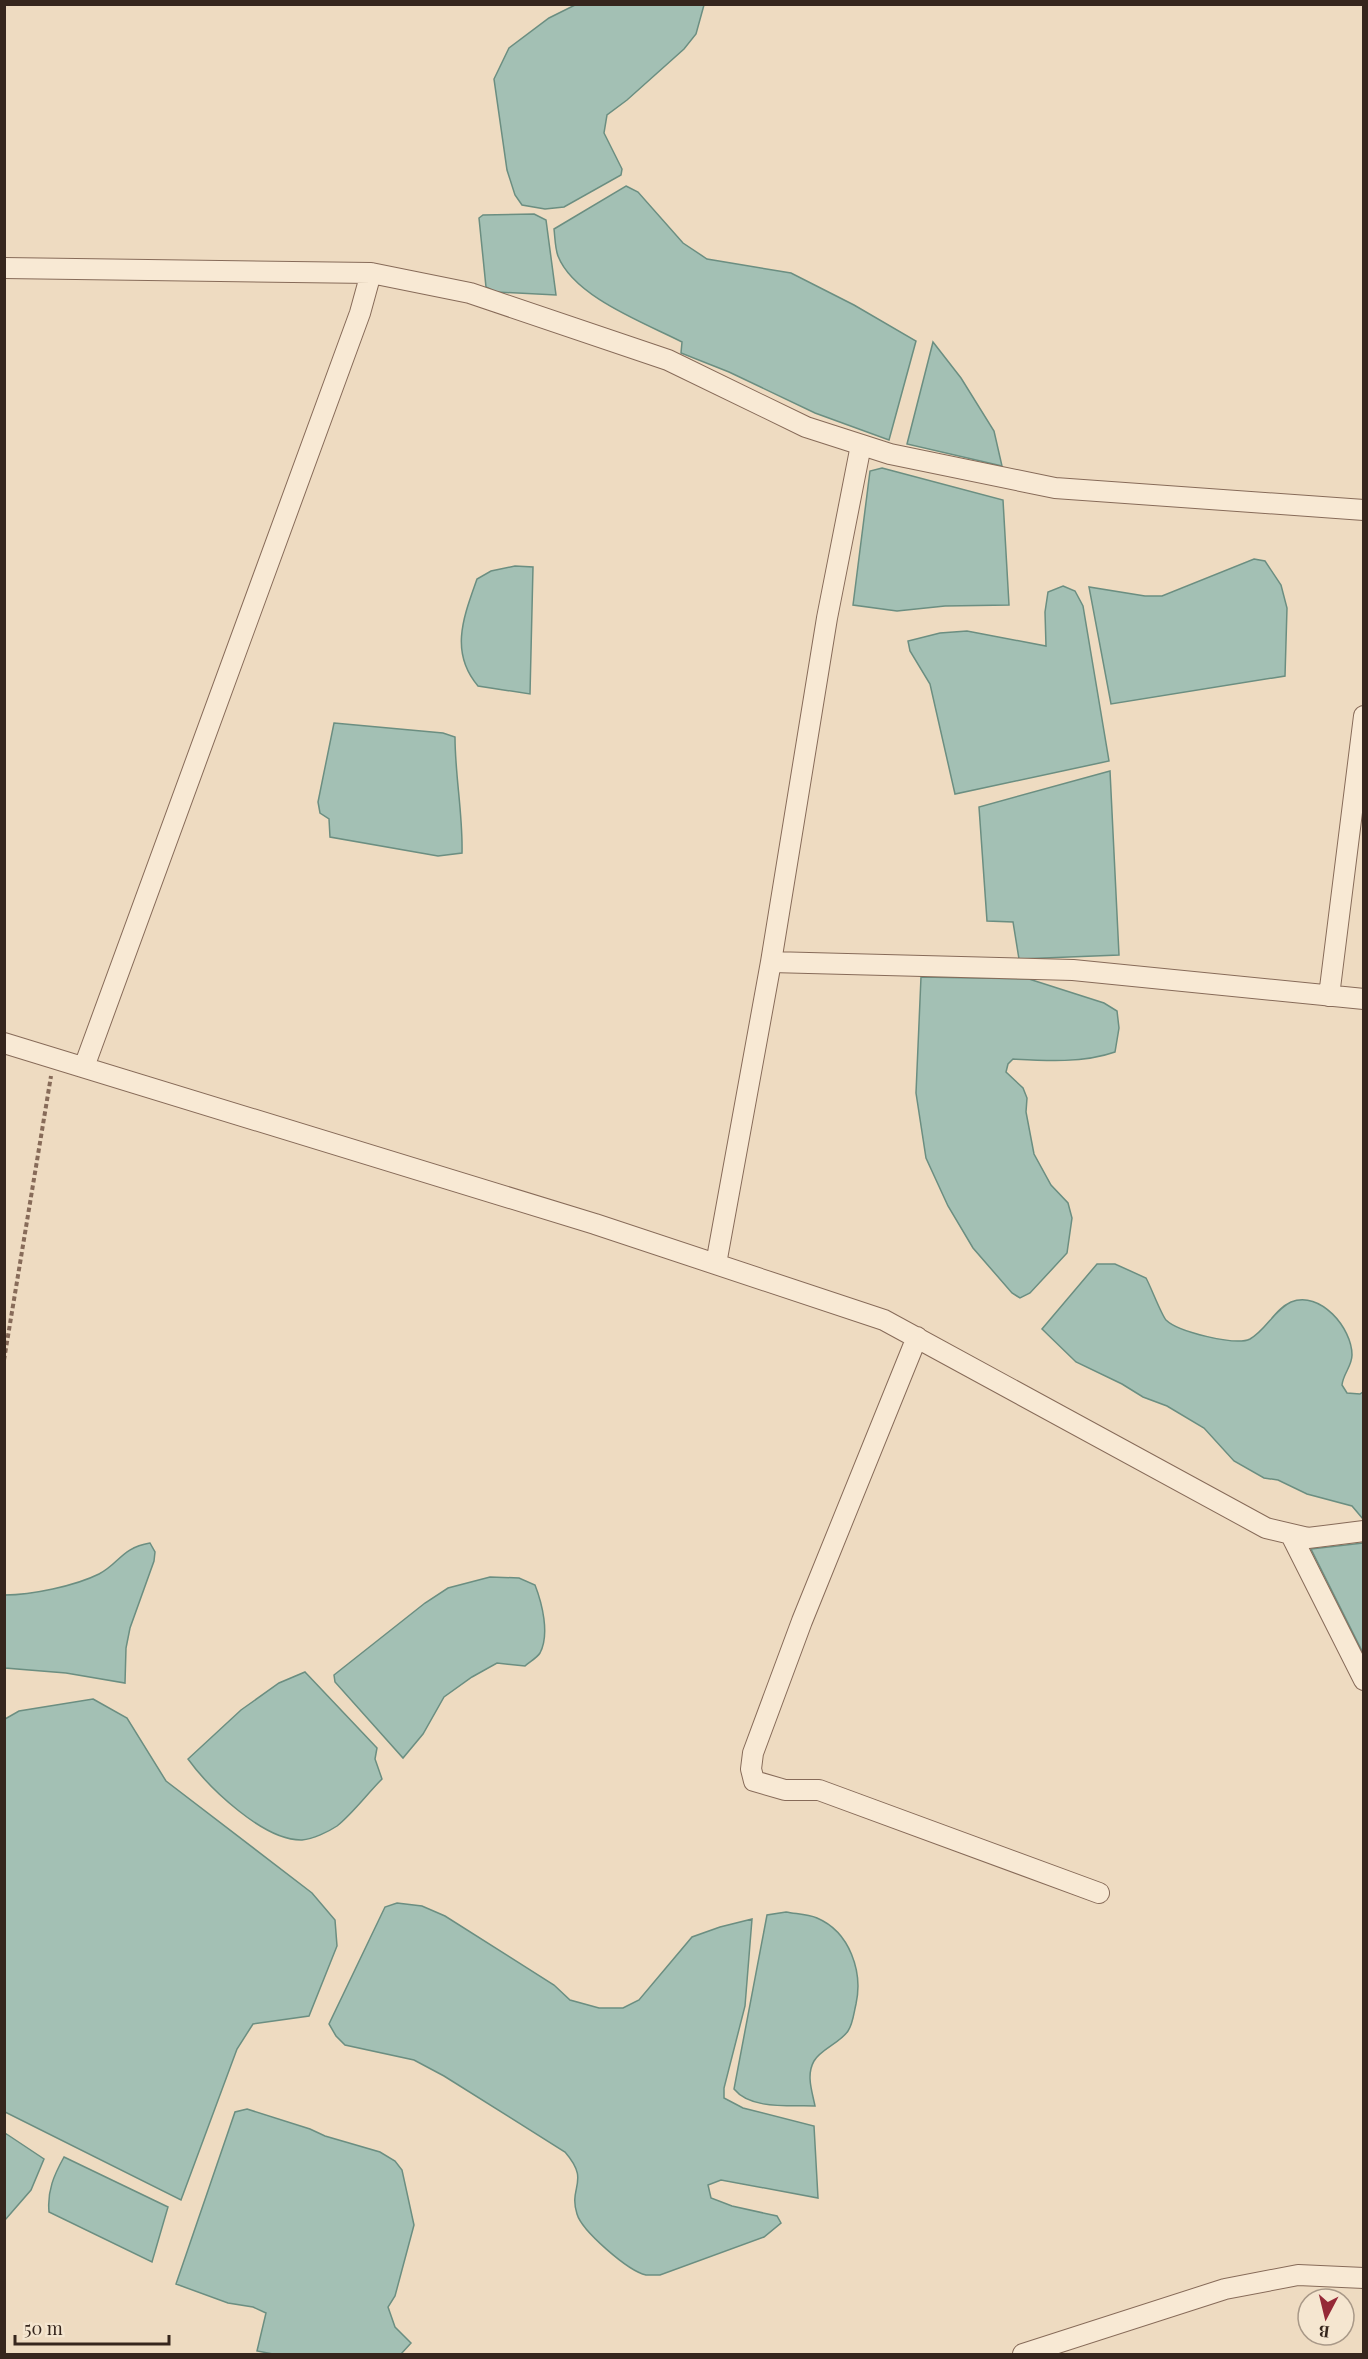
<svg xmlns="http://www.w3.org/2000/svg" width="1368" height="2359" viewBox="0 0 1368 2359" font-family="'Playfair Display',serif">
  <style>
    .water { fill: #a3c0b4; stroke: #6b8e81; stroke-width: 1.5 }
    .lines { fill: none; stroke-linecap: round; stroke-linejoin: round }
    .minor-casing { stroke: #876b59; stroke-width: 22 }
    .path { stroke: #876b59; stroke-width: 4; stroke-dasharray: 4.5 3; stroke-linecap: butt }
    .minor { stroke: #f8e9d4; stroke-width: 20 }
  </style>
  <rect width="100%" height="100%" fill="#eedbc1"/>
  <!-- water -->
  <path class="water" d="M575 5H704L696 34 684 49 627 100 607 115 604 133 622 169 621 175 564 207 545 209 522 205 515 195 507 170 494 79 509 48 549 18Z
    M626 186 638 192 683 243 707 259 791 273 854 305 916 341 889 440 815 413 729 372 681 353 682 342C645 323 574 297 558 256 555 248 555 237 554 229Z
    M534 214 546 220 556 295 496 292 486 287 479 218 483 215Z
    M933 342 961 378 994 431 1002 466 907 444Z
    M882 468 1003 500 1009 605 945 606 897 611 853 605 870 471Z
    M1254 559 1265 561 1281 585 1287 608 1285 676 1111 704 1089 587 1145 596H1162Z
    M515 566 533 567 530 694 478 686C449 652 464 616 477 579L491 571Z
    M1063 586 1075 591 1083 606 1109 761 955 794 930 684 910 651 908 641 940 633 967 631 1046 646 1045 612 1048 592Z
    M334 723 443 733 455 737C455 776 463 814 462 853L438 856 330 837 329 819 320 813 318 802Z
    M1110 771 1119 955 1019 959 1013 922 987 921 979 807Z
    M921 977 1029 979 1104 1003 1117 1011 1119 1028 1115 1052C1084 1063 1046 1061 1013 1059L1008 1064 1006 1072 1023 1088 1027 1098 1026 1112 1034 1154 1051 1185 1068 1203 1072 1218 1067 1253 1030 1293 1020 1298 1012 1293 973 1248 948 1206 926 1158 916 1093Z
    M1097 1264H1115L1146 1278C1151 1287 1161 1314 1166 1320 1178 1332 1236 1346 1250 1339 1266 1330 1275 1309 1291 1302 1320 1290 1352 1328 1352 1355 1352 1366 1343 1374 1342 1385L1347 1393 1360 1394 1363 1392V1519L1352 1506 1307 1494 1278 1480 1264 1478 1234 1461 1204 1428 1167 1406 1143 1397 1122 1384 1076 1362 1042 1329Z
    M150 1543 155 1552 154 1561 130 1628 126 1648 125 1683 66 1673 5 1668V1595C31 1595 75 1586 99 1574 120 1563 121 1548 150 1543Z
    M1363 1543H1364L1363 1653 1311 1549Z
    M490 1577 519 1578 535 1585C542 1603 550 1634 540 1653 537 1658 529 1662 525 1666L497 1663 472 1677 444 1697 423 1734 403 1758 335 1682 334 1675 425 1603 448 1588Z
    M305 1672 377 1748 375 1759 382 1779C367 1794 353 1813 337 1826 328 1832 313 1839 302 1840 264 1841 209 1788 188 1759L241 1710 279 1683Z
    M93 1699 127 1718 166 1781 312 1893 335 1920 337 1946 309 2016 253 2024 237 2049 181 2200 5 2112V1719L19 1711Z
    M397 1903 422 1906 445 1916 554 1985 570 2000 599 2008H623L639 2000 692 1937 720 1927 752 1919 745 2006 724 2088V2098L743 2108 814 2126 818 2198 721 2180 708 2185 711 2198 732 2206 777 2216 781 2223 764 2237 660 2275C656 2275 650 2275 646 2275 628 2271 582 2231 577 2214 568 2186 591 2182 565 2152L444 2076 414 2060 345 2045 336 2036 329 2024 385 1907Z
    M786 1912C796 1914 807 1914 817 1918 850 1932 863 1972 856 2004 854 2012 853 2024 848 2031 840 2043 821 2049 814 2061 806 2075 812 2091 815 2106 790 2105 751 2110 734 2089L767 1915Z
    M247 2109 310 2129 325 2136 380 2152 395 2161 402 2170 414 2225 395 2296 388 2307 395 2327 411 2343 401 2354H273L257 2351 266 2313 253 2307 228 2303 176 2284 235 2112Z
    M5 2133 44 2159 31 2190 5 2220Z
    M64 2157 168 2207 152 2262 49 2212C47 2191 54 2175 64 2157Z"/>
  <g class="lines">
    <defs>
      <path id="minor" d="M4 268 371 273 470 293 668 360 806 427 890 454 1055 488 1364 510
        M771 962 1073 970 1364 999
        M1329 996 1364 716
        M4 1043 595 1224 884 1320 1266 1528 1308 1538 1364 1531
        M84 1067 360 313 371 273
        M716 1264 771 962 827 618 861 445
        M917 1337 802 1621 753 1753 751 1769 754 1781 785 1790H819L1099 1893
        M1291 1535 1364 1680
        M1023 2354 1225 2289 1298 2275 1364 2278"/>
    </defs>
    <!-- minor casing -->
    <use href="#minor" class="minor-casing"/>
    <!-- path -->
    <path class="path" d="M4 1360 51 1076"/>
    <!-- minor -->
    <use href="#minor" class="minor"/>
  </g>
  <!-- border -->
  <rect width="1368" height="2359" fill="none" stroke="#36261d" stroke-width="12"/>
  <!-- north arrow -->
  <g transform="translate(1326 2317) rotate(187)"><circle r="28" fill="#f5e6d0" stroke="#a99988" stroke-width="1.5"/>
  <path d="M0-4.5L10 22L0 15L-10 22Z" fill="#952937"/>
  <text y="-9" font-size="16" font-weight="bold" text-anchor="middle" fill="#36261d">B</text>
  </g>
  <!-- scale -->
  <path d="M15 2335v9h154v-9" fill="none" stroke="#36261d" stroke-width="3"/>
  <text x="24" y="2335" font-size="18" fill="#36261d" stroke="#f5e6d0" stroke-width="4.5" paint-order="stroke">50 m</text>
</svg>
